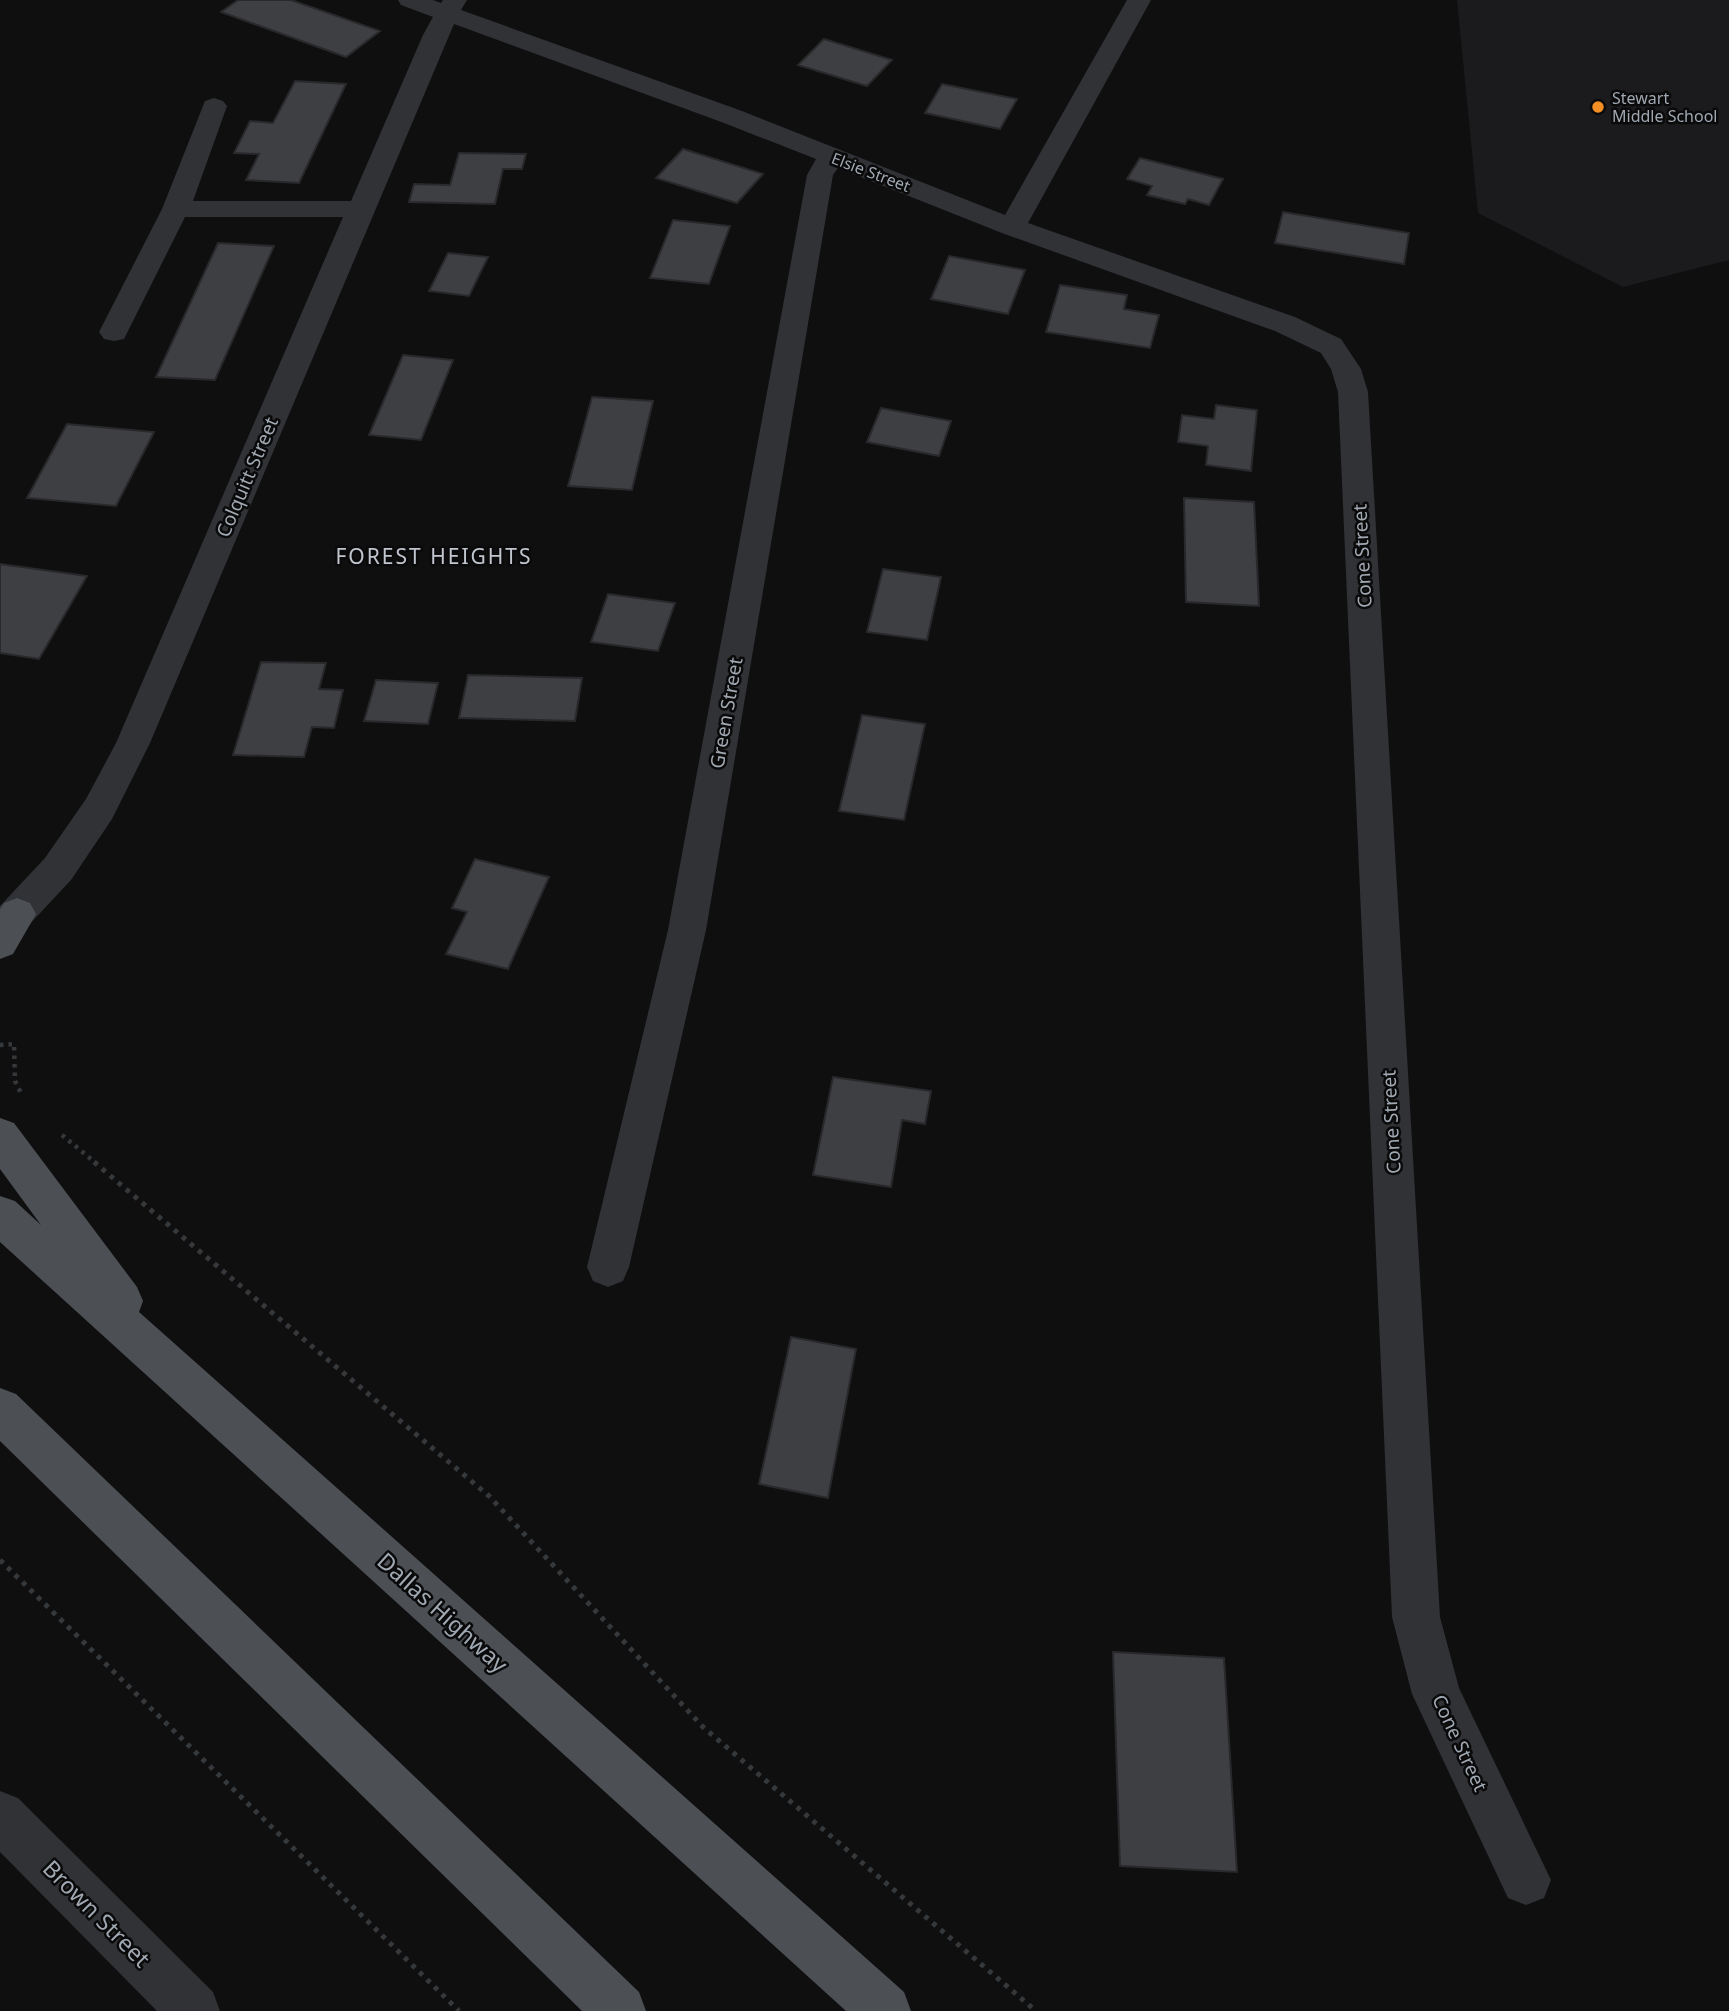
<svg xmlns="http://www.w3.org/2000/svg" width="1729" height="2011" viewBox="0 0 1729 2011" font-family="'Noto Sans',sans-serif">
  <style>
    .built { fill: #1b1b1d }
    .building { fill: #3e3f43; stroke: #29292c; stroke-width: 2 }
    .lines { fill: none; stroke-linecap: round; stroke-linejoin: round }
    .path-far1 { stroke: #36393c; stroke-width: 4.5; stroke-dasharray: 3.5 5; stroke-linecap: butt }
    .path { stroke: #36393c; stroke-width: 5; stroke-dasharray: 4.5 6; stroke-linecap: butt }
    .minor { fill: #303235; fill-rule: evenodd }
    .major { fill: #4c4f54; fill-rule: evenodd }
    .poi-dot { fill: #f38e24; stroke: #0a0a0b; stroke-width: 2.5 }
    .labels { text-anchor: middle; dominant-baseline: central; stroke-width: 5; stroke-linejoin: round; paint-order: stroke }
    .far-poi-label { font-size: 16px; fill: #a0a8b2; stroke: #0a0a0b; text-anchor: start }
    .far-street-label { font-size: 16px; fill: #a0a8b2; stroke: #0a0a0b }
    .street-label { font-size: 19px; fill: #a0a8b2; stroke: #0a0a0b }
    .neighbourhood-label { font-size: 21px; letter-spacing: 2px; fill: #c1c6ce; stroke: #0a0a0b }
    .near-street-label { font-size: 23px; fill: #a0a8b2; stroke: #0a0a0b }
  </style>
  <rect width="100%" height="100%" fill="#0f0f10"/>
  <!-- built -->
  <path class="built" d="M1457 0H1729V260L1623 287 1478 213Z"/>
  <!-- building -->
  <path class="building" d="M238 0H291L380 31 346 57 221 12Z
    M824 39 892 60 867 86 798 65Z
    M295 81 346 84 299 183 246 180 259 154 234 153 250 121 273 123Z
    M942 84 1017 99 1000 129 925 113Z
    M683 149 763 174 737 203 656 178Z
    M459 153 526 154 522 169H503L495 204 409 202 414 184 450 185Z
    M1140 158 1223 179 1209 205 1188 199 1185 204 1147 195 1152 186 1127 179Z
    M1283 212 1409 233 1404 264 1275 243Z
    M673 220 730 226 709 284 650 278Z
    M218 243 274 246 215 380 156 377Z
    M448 253 488 257 469 296 429 291Z
    M949 256 1025 270 1008 314 931 299Z
    M1060 285 1127 295 1124 309 1159 315 1150 348 1046 332Z
    M403 355 453 360 421 440 369 435Z
    M592 397 653 401 632 490 568 486Z
    M1216 405 1257 410 1251 471 1206 465 1208 446 1178 442 1182 415 1214 419Z
    M881 408 951 421 939 456 867 442Z
    M67 424 154 432 116 506 27 498Z
    M1184 498 1254 502 1259 606 1186 602Z
    M0 564 87 576 39 659 0 653Z
    M883 569 941 577 927 640 867 632Z
    M608 594 675 603 658 651 591 642Z
    M261 662 326 663 319 689 343 690 334 728 312 727 304 757 233 755Z
    M468 675 582 678 575 721 459 718Z
    M376 680 438 683 428 724 364 721Z
    M862 715 925 724 904 820 839 811Z
    M475 859 549 877 508 969 446 954 467 912 452 908Z
    M833 1077 931 1091 925 1124 902 1120 891 1187 813 1175Z
    M791 1337 856 1349 828 1498 759 1484Z
    M1113 1652 1224 1658 1237 1872 1120 1866Z"/>
  <g class="lines">
    <!-- path-far1 -->
    <path class="path-far1" d="M0 1045 14 1044 15 1081 22 1095
      M62 1135 97 1164"/>
    <!-- path -->
    <path class="path" d="M94 1162 489 1496 703 1727 1036 2011
      M0 1560 459 2011"/>
    <!-- minor -->
    <path class="minor" d="M398 0H433L441 3 443 0H467L461 10 742 111 1005 215 1127 0H1151L1028 223 1295 317 1341 339 1361 369 1368 392 1440 1617 1459 1688 1551 1880 1544 1898 1526 1905 1508 1898 1412 1694 1392 1617 1338 392 1331 369 1321 353 1275 331 1002 233 838 168 833 175 706 930 629 1267 623 1281 608 1287 593 1281 587 1267 668 930 807 175 816 159 724 123 454 24 150 743 112 819 71 880 13 942 0 947V906L45 858 86 799 116 743 343 217H185L124 339 114 341 104 339 99 332 162 209 205 101 214 98 223 101 227 106 193 201H351L423 35 433 17 401 5Z
      M0 1791 18 1798 213 1992 220 2011H157L0 1852Z"/>
    <!-- major -->
    <path class="major" d="M17 898 30 903 36 914 13 954 0 959V909L4 903Z
      M0 1118 14 1123 137 1287 143 1301 139 1312 904 1992 911 2011H846L0 1242V1196L15 1201 41 1225 0 1169Z
      M0 1388 16 1394 639 1992 646 2011H582L0 1441Z"/>
  </g>
  <!-- markers -->
  <circle class="poi-dot" cx="1598" cy="107" r="7"/>
  <g class="labels">
    <!-- far-poi labels -->
    <g class="far-poi-label">
      <text x="1612" y="98">Stewart<tspan x="1612" dy="18">Middle School</tspan></text>
    </g>
    <!-- far-street labels -->
    <g class="far-street-label">
      <text transform="translate(871 172) rotate(21)">Elsie Street</text>
    </g>
    <!-- street labels -->
    <g class="street-label">
      <text transform="translate(247 477) rotate(-67)">Colquitt Street</text>
      <text transform="translate(1362 556) rotate(-93)">Cone Street</text>
      <text transform="translate(726 713) rotate(-80)">Green Street</text>
      <text transform="translate(1391 1122) rotate(-93)">Cone Street</text>
      <text transform="translate(1460 1743) rotate(65)">Cone Street</text>
    </g>
    <!-- neighbourhood labels -->
    <g class="neighbourhood-label">
      <text x="434" y="556">FOREST HEIGHTS</text>
    </g>
    <!-- near-street labels -->
    <g class="near-street-label">
      <text transform="translate(443 1612) rotate(42)">Dallas Highway</text>
      <text transform="translate(97 1913) rotate(45)">Brown Street</text>
    </g>
  </g>
</svg>
